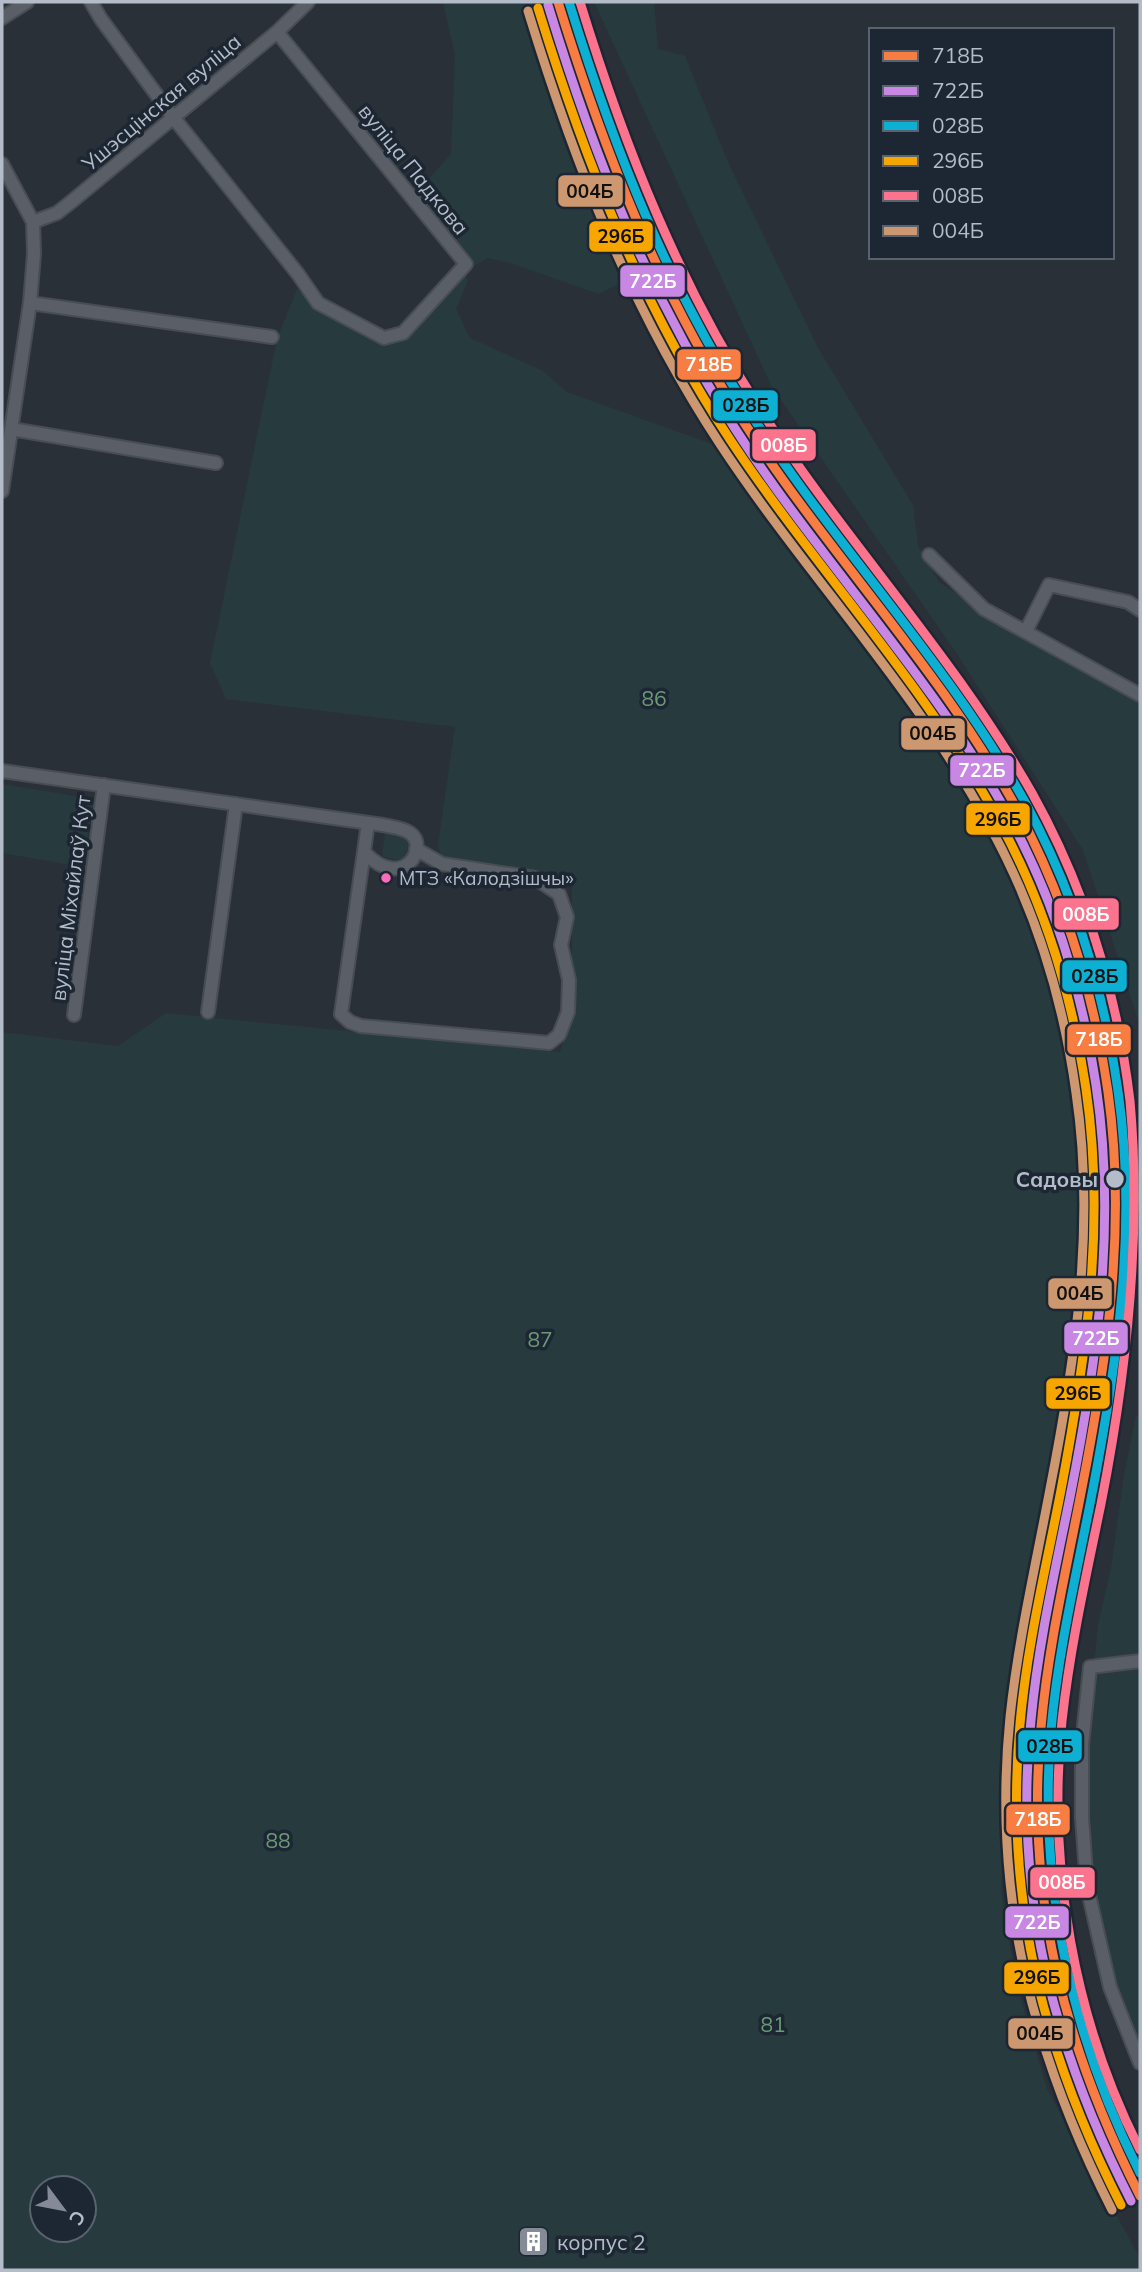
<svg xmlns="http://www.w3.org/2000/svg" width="1142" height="2272" viewBox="0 0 1142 2272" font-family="Mulish,sans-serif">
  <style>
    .green { fill: #273a3e; fill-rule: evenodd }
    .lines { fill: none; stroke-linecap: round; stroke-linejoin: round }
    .minor-casing { stroke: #484c53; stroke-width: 16 }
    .minor { stroke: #5a5e66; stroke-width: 12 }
    .rail-1-casing { stroke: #1d2633; stroke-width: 14 }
    .rail-2-casing { stroke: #1d2633; stroke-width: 14 }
    .rail-3-casing { stroke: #1d2633; stroke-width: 14 }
    .rail-4-casing { stroke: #1d2633; stroke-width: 14 }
    .rail-5-casing { stroke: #1d2633; stroke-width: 14 }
    .rail-6-casing { stroke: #1d2633; stroke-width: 14 }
    .rail-1 { stroke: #f77d43; stroke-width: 9 }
    .rail-2 { stroke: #c787e3; stroke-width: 9 }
    .rail-3 { stroke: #0dafd3; stroke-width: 9 }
    .rail-4 { stroke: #f7a600; stroke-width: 9 }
    .rail-5 { stroke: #fc738d; stroke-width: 9 }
    .rail-6 { stroke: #cd976f; stroke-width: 9 }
    .bus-dot { fill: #fb6dba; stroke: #1d2633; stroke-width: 2.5 }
    .stop-dot { fill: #b4bcc9; stroke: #1d2633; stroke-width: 2.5 }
    .labels { text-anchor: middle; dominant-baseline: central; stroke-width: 7; stroke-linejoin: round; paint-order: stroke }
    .bus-label { font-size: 19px; fill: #b4bcc9; stroke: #1d2633; text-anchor: start }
    .street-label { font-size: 21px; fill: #b4bcc9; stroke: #1d2633 }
    .park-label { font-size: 21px; fill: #6b9a76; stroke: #1d2633 }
    .stop-label { font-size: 21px; font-weight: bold; fill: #b4bcc9; stroke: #1d2633; text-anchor: end }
    .poi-label { font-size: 21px; fill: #b4bcc9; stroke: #1d2633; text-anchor: start }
    .line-badge { stroke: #1d2633; stroke-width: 2.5 }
    .badge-label { font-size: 19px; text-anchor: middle; font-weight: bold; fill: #fff }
    .pale-badge-label { font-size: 19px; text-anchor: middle; font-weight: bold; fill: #111 }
  </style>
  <rect width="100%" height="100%" fill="#2a3038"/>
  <!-- green -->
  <path class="green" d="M443 2H543L592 146 642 272 599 294 510 263 488 258 474 266 417 192 451 154 455 55Z
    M594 2H654L658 49 685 56 727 160 818 348 913 505 918 545 939 582 1014 631 1103 678 1140 704V1026L1083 850 957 654 772 387Z
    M463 272 468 280 456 309 470 338 543 371 567 392 712 444 758 494 800 559 891 670 935 727 973 781 1000 830 1038 951 1057 1020 1083 1094 1094 1153 1090 1262 1064 1440 1014 1682 1006 1755 1001 1889 1015 1979 1047 2089 1140 2258V2270H2V1032L118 1046 166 1013 560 1052 572 1008V882L442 857 438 845 455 727 226 699 210 663 277 339 297 289 317 307 381 342 404 337ZM42 2188H84V2230H42Z
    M2 784 94 799 82 867 2 853Z
    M388 832 408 838C417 863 399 862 382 856L385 834Z
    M1136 1415 1140 1416V2054L1114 1986 1091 1886 1085 1818 1086 1745 1098 1625 1111 1568 1124 1475Z"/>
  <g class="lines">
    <defs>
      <path id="minor" d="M91 2 101 19 173 117 298 274 318 303 384 338 403 333 466 264 277 32
        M2 18 27 2
        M2 164 33 222 34 254 30 303 2 491
        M33 222 57 213 71 202 277 32 308 2
        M30 303 272 337
        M11 429 216 463
        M929 555 984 609 1140 695
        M1026 631 1049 585 1128 602 1140 610
        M2 771 383 825C391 827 403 828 410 833 430 847 403 892 365 853
        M368 823 341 1014 350 1022 361 1026 549 1043 559 1035 568 1012 569 980 561 945 567 917 559 894 535 878 442 864 416 849
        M208 1012 236 804
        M74 1015 104 785
        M1140 1661 1090 1667 1082 1745V1818L1087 1886 1110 1987 1140 2063"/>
    </defs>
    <!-- minor casing -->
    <use href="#minor" class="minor-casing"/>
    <!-- minor -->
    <use href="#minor" class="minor"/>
    <defs>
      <path id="rail-1" d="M558 2C605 154 658 290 745 424 830 556 943 672 1018 811 1065 899 1094 994 1108 1092 1127 1226 1107 1361 1081 1493 1066 1571 1048 1648 1041 1727 1025 1896 1064 2046 1140 2196"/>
      <path id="rail-2" d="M548 5C595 159 647 291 734 427 820 561 932 676 1008 815 1054 899 1082 990 1096 1085 1117 1223 1097 1362 1070 1497 1055 1571 1038 1645 1031 1720 1013 1892 1053 2048 1131 2201"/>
      <path id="rail-3" d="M569 2C615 152 668 287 754 419 839 550 949 665 1025 802 1074 892 1104 990 1118 1091 1138 1227 1117 1365 1091 1499 1076 1576 1058 1652 1051 1730 1038 1884 1071 2036 1140 2173"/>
      <path id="rail-4" d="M538 8C585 161 642 307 731 441 816 569 924 683 998 819 1044 903 1072 994 1086 1089 1106 1223 1086 1358 1061 1490 1046 1568 1027 1645 1020 1724 1004 1899 1043 2051 1121 2205"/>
      <path id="rail-5" d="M580 2C625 148 679 285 763 414 848 544 955 658 1032 793 1085 888 1117 993 1130 1101 1142 1235 1127 1372 1101 1504 1086 1576 1070 1648 1062 1721 1047 1867 1074 2020 1140 2150"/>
      <path id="rail-6" d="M528 11C575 165 631 309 720 444 805 573 914 687 988 823 1035 907 1063 998 1076 1093 1096 1227 1075 1362 1049 1494 1035 1568 1018 1642 1010 1717 992 1895 1032 2052 1112 2210"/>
    </defs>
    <!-- rail-1 casing -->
    <use href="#rail-1" class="rail-1-casing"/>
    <!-- rail-2 casing -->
    <use href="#rail-2" class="rail-2-casing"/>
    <!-- rail-3 casing -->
    <use href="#rail-3" class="rail-3-casing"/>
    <!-- rail-4 casing -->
    <use href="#rail-4" class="rail-4-casing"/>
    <!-- rail-5 casing -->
    <use href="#rail-5" class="rail-5-casing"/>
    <!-- rail-6 casing -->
    <use href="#rail-6" class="rail-6-casing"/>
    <!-- rail-1 -->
    <use href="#rail-1" class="rail-1"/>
    <!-- rail-2 -->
    <use href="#rail-2" class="rail-2"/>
    <!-- rail-3 -->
    <use href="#rail-3" class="rail-3"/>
    <!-- rail-4 -->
    <use href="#rail-4" class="rail-4"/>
    <!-- rail-5 -->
    <use href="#rail-5" class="rail-5"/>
    <!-- rail-6 -->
    <use href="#rail-6" class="rail-6"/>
  </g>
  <!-- icons -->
  <defs>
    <symbol id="building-square" viewBox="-11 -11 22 22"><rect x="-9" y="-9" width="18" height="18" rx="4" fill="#848b96" stroke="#1d2633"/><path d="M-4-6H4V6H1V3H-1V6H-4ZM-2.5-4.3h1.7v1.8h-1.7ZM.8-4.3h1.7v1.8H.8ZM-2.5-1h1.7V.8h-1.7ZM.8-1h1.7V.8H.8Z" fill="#fff"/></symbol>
  </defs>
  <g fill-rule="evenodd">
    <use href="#building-square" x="516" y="2224" width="35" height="35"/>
  </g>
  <!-- markers -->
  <circle class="bus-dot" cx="386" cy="878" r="6"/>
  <circle class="stop-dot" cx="1115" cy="1179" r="10"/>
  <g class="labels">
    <!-- bus labels -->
    <g class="bus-label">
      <text x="399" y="878">МТЗ «Калодзішчы»</text>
    </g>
    <!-- street labels -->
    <g class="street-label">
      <text transform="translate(161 102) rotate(-40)">Ушэсцінская вуліца</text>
      <text transform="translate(414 169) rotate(51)">вуліца Падкова</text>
      <text transform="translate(70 898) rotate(-83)">вуліца Міхайлаў Кут</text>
    </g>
    <!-- park labels -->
    <g class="park-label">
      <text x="654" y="698">86</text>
      <text x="540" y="1339">87</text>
      <text x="278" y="1840">88</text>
      <text x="773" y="2024">81</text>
    </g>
    <!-- stop labels -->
    <g class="stop-label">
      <text x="1098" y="1179">Садовы</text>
    </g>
    <!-- poi labels -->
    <g class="poi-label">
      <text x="557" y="2242">корпус 2</text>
    </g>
  </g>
  <g class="line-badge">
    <rect x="557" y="174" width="67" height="34" rx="7" fill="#cd976f"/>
    <rect x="588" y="220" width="66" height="33" rx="7" fill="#f7a600"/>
    <rect x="619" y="264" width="67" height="34" rx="7" fill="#c787e3"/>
    <rect x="676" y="348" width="66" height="33" rx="7" fill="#f77d43"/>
    <rect x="712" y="389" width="67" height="33" rx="7" fill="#0dafd3"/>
    <rect x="751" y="428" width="66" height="34" rx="7" fill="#fc738d"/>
    <rect x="900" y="717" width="66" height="34" rx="7" fill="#cd976f"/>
    <rect x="949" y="754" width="66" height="33" rx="7" fill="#c787e3"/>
    <rect x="965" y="802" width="66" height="34" rx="7" fill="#f7a600"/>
    <rect x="1053" y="897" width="67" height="34" rx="7" fill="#fc738d"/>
    <rect x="1061" y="959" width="67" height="34" rx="7" fill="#0dafd3"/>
    <rect x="1066" y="1023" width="66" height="33" rx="7" fill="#f77d43"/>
    <rect x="1047" y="1277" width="66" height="33" rx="7" fill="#cd976f"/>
    <rect x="1063" y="1321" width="66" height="34" rx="7" fill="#c787e3"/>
    <rect x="1045" y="1377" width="66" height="33" rx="7" fill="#f7a600"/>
    <rect x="1017" y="1729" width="66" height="34" rx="7" fill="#0dafd3"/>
    <rect x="1005" y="1803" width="66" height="33" rx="7" fill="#f77d43"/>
    <rect x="1029" y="1866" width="67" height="33" rx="7" fill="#fc738d"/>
    <rect x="1004" y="1905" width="66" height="34" rx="7" fill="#c787e3"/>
    <rect x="1003" y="1961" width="67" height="34" rx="7" fill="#f7a600"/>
    <rect x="1007" y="2017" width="67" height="33" rx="7" fill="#cd976f"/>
  </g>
  <g class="badge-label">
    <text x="653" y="288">722Б</text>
    <text x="709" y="371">718Б</text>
    <text x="784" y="452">008Б</text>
    <text x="982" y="777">722Б</text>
    <text x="1086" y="921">008Б</text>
    <text x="1099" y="1046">718Б</text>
    <text x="1096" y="1345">722Б</text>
    <text x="1038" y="1826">718Б</text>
    <text x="1062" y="1889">008Б</text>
    <text x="1037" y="1929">722Б</text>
  </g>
  <g class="pale-badge-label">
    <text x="590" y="198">004Б</text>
    <text x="621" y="243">296Б</text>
    <text x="746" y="412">028Б</text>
    <text x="933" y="740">004Б</text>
    <text x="998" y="826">296Б</text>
    <text x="1095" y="983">028Б</text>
    <text x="1080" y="1300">004Б</text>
    <text x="1078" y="1400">296Б</text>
    <text x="1050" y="1753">028Б</text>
    <text x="1037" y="1984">296Б</text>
    <text x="1040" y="2040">004Б</text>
  </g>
  <!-- border -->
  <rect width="1142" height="2272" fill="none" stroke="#b4bcc9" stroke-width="7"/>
  <!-- legend -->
  <rect x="869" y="28" width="245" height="231" fill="#1d2633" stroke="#59626f" stroke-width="2"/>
  <rect x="883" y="51" width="35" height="10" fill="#f77d43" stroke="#59626f" stroke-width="2"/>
  <text x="932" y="63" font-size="21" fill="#b4bcc9">718Б</text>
  <rect x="883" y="86" width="35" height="10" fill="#c787e3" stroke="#59626f" stroke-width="2"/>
  <text x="932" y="98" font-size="21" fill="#b4bcc9">722Б</text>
  <rect x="883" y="121" width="35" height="10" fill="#0dafd3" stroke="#59626f" stroke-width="2"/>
  <text x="932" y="133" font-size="21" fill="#b4bcc9">028Б</text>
  <rect x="883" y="156" width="35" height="10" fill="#f7a600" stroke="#59626f" stroke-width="2"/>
  <text x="932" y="168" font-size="21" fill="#b4bcc9">296Б</text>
  <rect x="883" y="191" width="35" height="10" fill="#fc738d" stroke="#59626f" stroke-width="2"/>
  <text x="932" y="203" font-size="21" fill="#b4bcc9">008Б</text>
  <rect x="883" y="226" width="35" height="10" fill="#cd976f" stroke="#59626f" stroke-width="2"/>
  <text x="932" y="238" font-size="21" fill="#b4bcc9">004Б</text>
  <!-- north arrow -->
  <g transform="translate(63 2209) rotate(122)"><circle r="33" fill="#1d2633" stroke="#59626f" stroke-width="2"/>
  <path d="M0-5L12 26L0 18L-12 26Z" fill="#848b96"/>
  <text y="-10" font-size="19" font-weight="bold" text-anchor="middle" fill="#b4bcc9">С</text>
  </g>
</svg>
